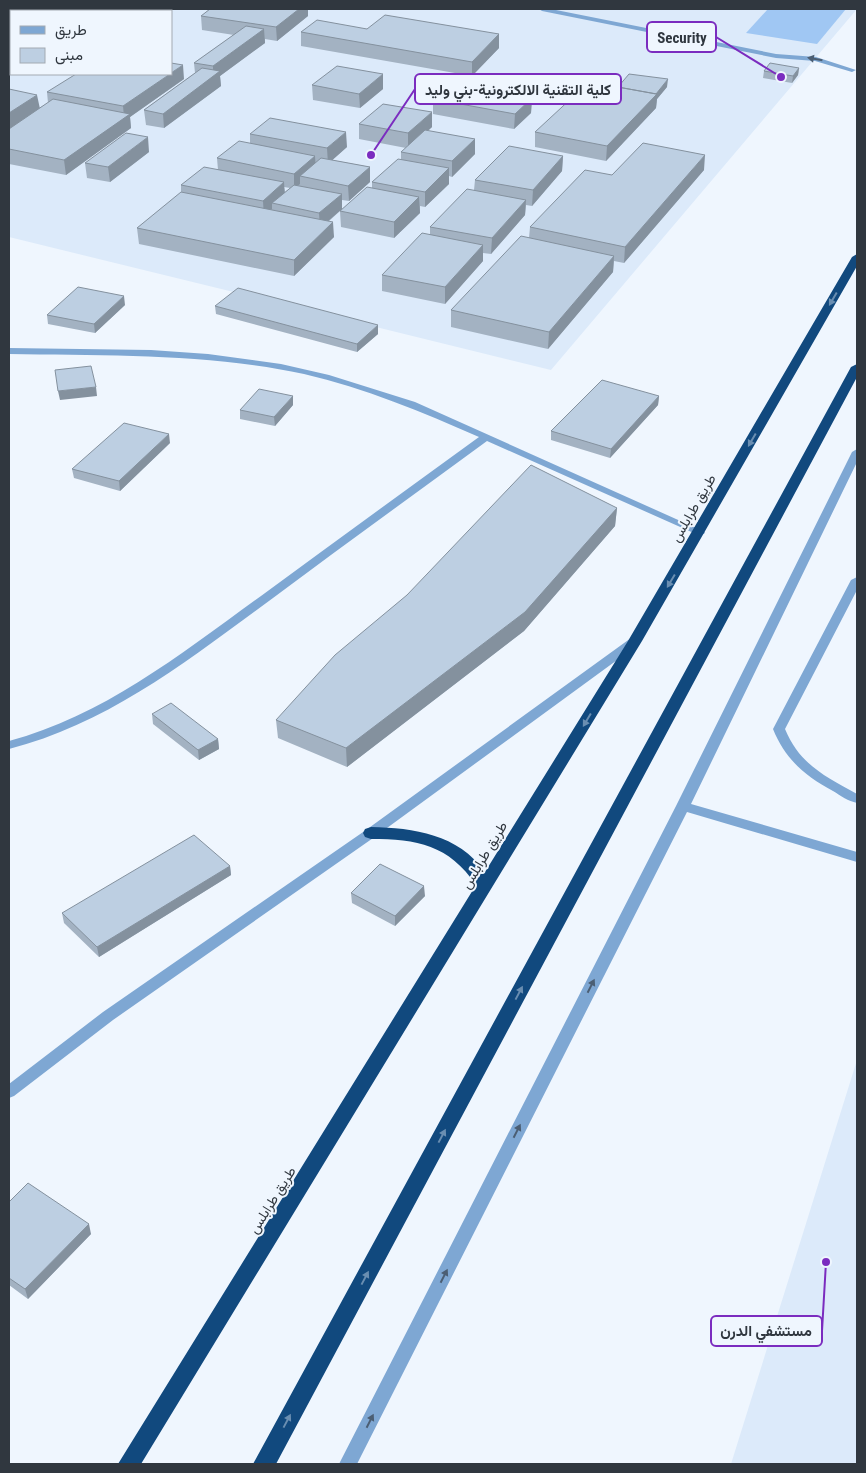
<svg xmlns="http://www.w3.org/2000/svg" width="866" height="1473" viewBox="0 0 866 1473" font-family="'Roboto Condensed',Vazirmatn,sans-serif">
  <style>
    .built { fill: #dceafa; fill-rule: evenodd }
    .green { fill: #a0c7f3 }
    .lines { fill: none; stroke-linecap: round; stroke-linejoin: round }
    .street { fill: #7ea7d3; fill-rule: evenodd }
    .highway { fill: #11497e; fill-rule: evenodd }
    .wall { fill: #a3b2c2; fill-rule: evenodd }
    .shaded-wall { fill: #84919e }
    .building { fill: #bdcfe2; stroke: #84919e }
    .oneway { fill: #4b5e73 }
    .oneway2 { fill: #6a8eb1 }
    .labels { text-anchor: middle; dominant-baseline: central; stroke-width: 4; stroke-linejoin: round; paint-order: stroke }
    .street-label { font-size: 14px; fill: #30373f; stroke: #eff6fe }
    .leader { fill: none; stroke: #7b2cbf; stroke-width: 2 }
    .callout-dot { fill: #7b2cbf; stroke: #eff6fe; stroke-width: 2 }
    .callout { fill: #eff6fe; stroke: #7b2cbf; stroke-width: 2 }
    .callout-label { font-size: 15px; text-anchor: middle; font-weight: bold; fill: #30373f }
  </style>
  <rect width="100%" height="100%" fill="#eff6fe"/>
  <!-- built -->
  <path class="built" d="M9 9H857L551 370 9 237ZM11 11H171V74H11Z
    M857 1060V1464H731Z"/>
  <!-- green -->
  <path class="green" d="M768 9H846L817 44 746 33Z"/>
  <g class="lines">
    <!-- street -->
    <path class="street" d="M539 9H551L776 54 816 57 856 70 852 72 815 61 776 58 542 11Z
      M9 348 151 350 208 354 281 364 329 375 415 402 705 532 704 534H696L487 441C416 493 344 545 273 598 191 658 110 723 9 749V741C104 716 182 653 261 596 333 543 406 490 479 437 422 412 365 388 304 374 207 353 108 356 9 354Z
      M857 449V462L691 804 857 852V862L687 812 357 1464H339L676 806 852 452Z
      M857 577V590L785 729C800 765 825 776 857 794V803C848 801 841 796 833 791 805 776 785 759 773 729L851 580Z
      M635 637 641 641 639 644 376 836 113 1020 14 1096 9 1098V1084L103 1012 366 830 631 638Z"/>
    <!-- highway -->
    <path class="highway" d="M857 254V266L642 641 141 1464H118L476 885C449 845 417 839 371 839L365 837 363 833 365 829 371 827C414 828 458 834 485 872L628 641 852 257Z
      M857 364V377L276 1464H253L851 367Z"/>
  </g>
  <!-- wall -->
  <path class="wall" d="M210 9H308V16L277 41 265 39V43L220 76 221 86 164 128 146 125 144 110 195 73 194 63 234 35 202 30 201 16Z
    M367 29 499 34V48L472 76 301 46V32Z
    M799 68 798 75 792 83 763 78 764 71Z
    M184 79 130 117 131 128 66 175 9 164V89L39 108 48 103 47 92Z
    M312 85 383 89 360 108 313 100Z
    M667 87 657 99 656 108 606 161 535 147V132Z
    M532 98 531 113 514 129 433 114V99Z
    M359 124 432 127 428 131 475 139V154L452 177 449 176V184L425 207 420 206V213L394 238 341 227 340 211 329 221 334 237 294 276 139 244 137 228 181 193V185L218 170 217 158 250 143V134L347 147 332 160 370 167V182L349 201 342 200V209L372 188V182L401 159V152L406 148 359 139ZM284 187 290 188 285 192Z
    M149 152 110 182 87 178 85 163Z
    M563 156 562 171 532 206 526 205 525 215 491 254 483 253V261L445 304 382 291V275L430 235V227L474 190 475 180Z
    M704 170 624 263 614 261 613 272 548 349 451 327V310L529 238 530 227 612 175Z
    M125 305 95 333 48 324 47 315Z
    M215 306 378 334 357 352 216 314Z
    M659 396 658 405 610 458 551 440V431Z
    M293 405 275 426 240 419V410Z
    M170 443 120 491 74 478 72 469Z
    M617 508 615 526 524 631 347 767 278 738 276 720Z
    M152 714 218 739 219 749 199 760 153 724Z
    M230 866 231 875 99 957 64 923 62 913Z
    M351 893 425 896 395 926 352 903Z
    M9 1202 91 1234 28 1299 9 1285Z"/>
  <!-- shaded-wall -->
  <path class="shaded-wall" d="M299 9H308V16L277 41 276 27Z
    M264 29 265 43 220 76 221 86 164 128 163 114 213 76V66Z
    M499 34V48L472 76V62Z
    M183 65 184 79 130 117 131 128 66 175 64 160 124 117 123 106 170 74H171V73Z
    M799 68 798 75 792 83 793 76Z
    M383 74V89L360 108 359 94Z
    M668 79 667 87 657 99 656 108 606 161 607 146 654 96Z
    M37 95 40 109 9 129V113Z
    M532 98 531 113 514 129 515 114Z
    M432 112V127L408 148V133Z
    M346 132 347 147 328 164 327 148Z
    M148 137 149 152 110 182 108 167Z
    M475 139V154L452 177V161Z
    M705 155 704 170 624 263 625 247Z
    M315 156 316 171 300 176V184L294 189V174Z
    M563 156 562 171 532 206 533 190Z
    M370 167V182L349 201 348 186Z
    M449 168V184L425 207V192Z
    M284 182 285 198 272 203V209L264 217 263 201Z
    M342 194V209L320 228 319 213Z
    M419 197 420 213 394 238V222Z
    M526 200 525 215 491 254 492 238Z
    M333 222 334 237 294 276V260Z
    M483 245V261L445 304V287Z
    M614 256 613 272 548 349 549 332Z
    M124 296 125 305 95 333 94 324Z
    M378 325V334L357 352V344Z
    M96 387 97 396 60 400 58 391Z
    M293 396V405L275 426 274 417Z
    M659 396 658 405 610 458 611 449Z
    M169 434 170 443 120 491 119 481Z
    M617 508 615 526 524 631 347 767 346 748Z
    M218 739 219 749 199 760 198 750Z
    M230 866 231 875 99 957 97 947Z
    M424 886 425 896 395 926V916Z
    M89 1224 91 1234 28 1299 25 1289Z"/>
  <!-- building -->
  <path class="building" d="M210 9H299L276 27 201 16Z
    M385 15 499 34 472 62 301 32 317 20 367 29Z
    M246 26 264 29 213 66 194 63Z
    M171 63 183 65 171 73Z
    M770 63 799 68 793 76 764 71Z
    M337 66 383 74 359 94 312 85Z
    M202 68 220 71 163 114 144 110Z
    M76 74H170L123 106 47 92Z
    M629 74 668 79 656 94 618 87Z
    M589 82 657 94 607 146 535 132Z
    M452 84 532 98 515 114 433 99Z
    M9 89 37 95 9 113Z
    M53 99 130 114 64 160 9 149V129Z
    M383 104 432 112 408 133 359 124Z
    M270 118 346 132 327 148 250 134Z
    M425 130 475 139 452 161 401 152Z
    M126 133 148 137 108 167 85 163Z
    M239 141 315 156 294 174 217 158Z
    M643 143 705 155 625 247 530 227 585 170 612 175Z
    M509 146 563 156 533 190 475 180Z
    M321 158 370 167 348 186 300 176Z
    M398 159 449 168 425 192 372 182Z
    M204 167 284 182 263 201 181 185Z
    M294 185 342 194 319 213 272 203Z
    M367 187 419 197 394 222 340 211Z
    M467 189 526 200 492 238 430 227Z
    M181 192 333 222 294 260 137 228Z
    M422 233 483 245 445 287 382 275Z
    M521 236 614 256 549 332 451 310Z
    M78 287 124 296 94 324 47 315Z
    M238 288 378 325 357 344 215 306Z
    M91 366 96 387 58 391 55 370Z
    M602 380 659 396 611 449 551 431Z
    M259 389 293 396 274 417 240 410Z
    M124 423 169 434 119 481 72 469Z
    M531 465 617 508 525 612 346 748 276 720 335 655 407 595Z
    M171 703 218 739 198 750 152 714Z
    M194 835 230 866 97 947 62 913Z
    M380 864 424 886 395 916 351 893Z
    M28 1183 89 1224 25 1289 9 1278V1202Z"/>
  <!-- one-way arrows -->
  <defs><path id="oneway-solid" d="M-6-.8H1V-3.2L6.5 0L1 3.2V.8H-6Z" transform="scale(1.25)"/></defs>
  <g class="oneway">
    <use href="#oneway-solid" transform="translate(815 59) rotate(-170)"/>
    <use href="#oneway-solid" transform="translate(591 986) rotate(-63)"/>
    <use href="#oneway-solid" transform="translate(517 1131) rotate(-63)"/>
    <use href="#oneway-solid" transform="translate(444 1276) rotate(-63)"/>
    <use href="#oneway-solid" transform="translate(370 1421) rotate(-63)"/>
  </g>
  <g class="oneway2">
    <use href="#oneway-solid" transform="translate(833 299) rotate(120)"/>
    <use href="#oneway-solid" transform="translate(752 440) rotate(120)"/>
    <use href="#oneway-solid" transform="translate(671 581) rotate(121)"/>
    <use href="#oneway-solid" transform="translate(587 720) rotate(121)"/>
    <use href="#oneway-solid" transform="translate(519 993) rotate(-62)"/>
    <use href="#oneway-solid" transform="translate(442 1136) rotate(-62)"/>
    <use href="#oneway-solid" transform="translate(365 1278) rotate(-62)"/>
    <use href="#oneway-solid" transform="translate(287 1421) rotate(-62)"/>
  </g>
  <g class="labels">
    <!-- street labels -->
    <g class="street-label">
      <text transform="translate(693 508) rotate(-60)">طريق طرابلس</text>
      <text transform="translate(484 855) rotate(-59)">طريق طرابلس</text>
      <text transform="translate(272 1200) rotate(-58)">طريق طرابلس</text>
    </g>
  </g>
  <!-- callouts -->
  <path class="leader" d="M781 77L716 37M371 155L415 89M826 1262L822 1331"/>
  <g class="callout-dot">
    <circle cx="781" cy="77" r="5"/>
    <circle cx="371" cy="155" r="5"/>
    <circle cx="826" cy="1262" r="5"/>
  </g>
  <g class="callout">
    <rect x="647" y="22" width="69" height="30" rx="5"/>
    <rect x="415" y="74" width="206" height="30" rx="5"/>
    <rect x="711" y="1316" width="111" height="30" rx="5"/>
  </g>
  <g class="callout-label">
    <text x="682" y="43">Security</text>
    <text x="518" y="95">كلية التقنية الالكترونية-بني وليد</text>
    <text x="766" y="1336">مستشفي الدرن</text>
  </g>
  <!-- border -->
  <rect width="866" height="1473" fill="none" stroke="#30373f" stroke-width="20"/>
  <!-- legend -->
  <rect x="10" y="10" width="162" height="65" fill="#eff6fe" stroke="#a3aab2"/>
  <rect x="20" y="26" width="25" height="8" fill="#7ea7d3" stroke="#a3aab2"/>
  <text x="55" y="35" font-size="15" fill="#30373f">طريق</text>
  <rect x="20" y="48" width="25" height="15" fill="#bdcfe2" stroke="#a3aab2"/>
  <text x="55" y="60" font-size="15" fill="#30373f">مبنى</text>
</svg>
